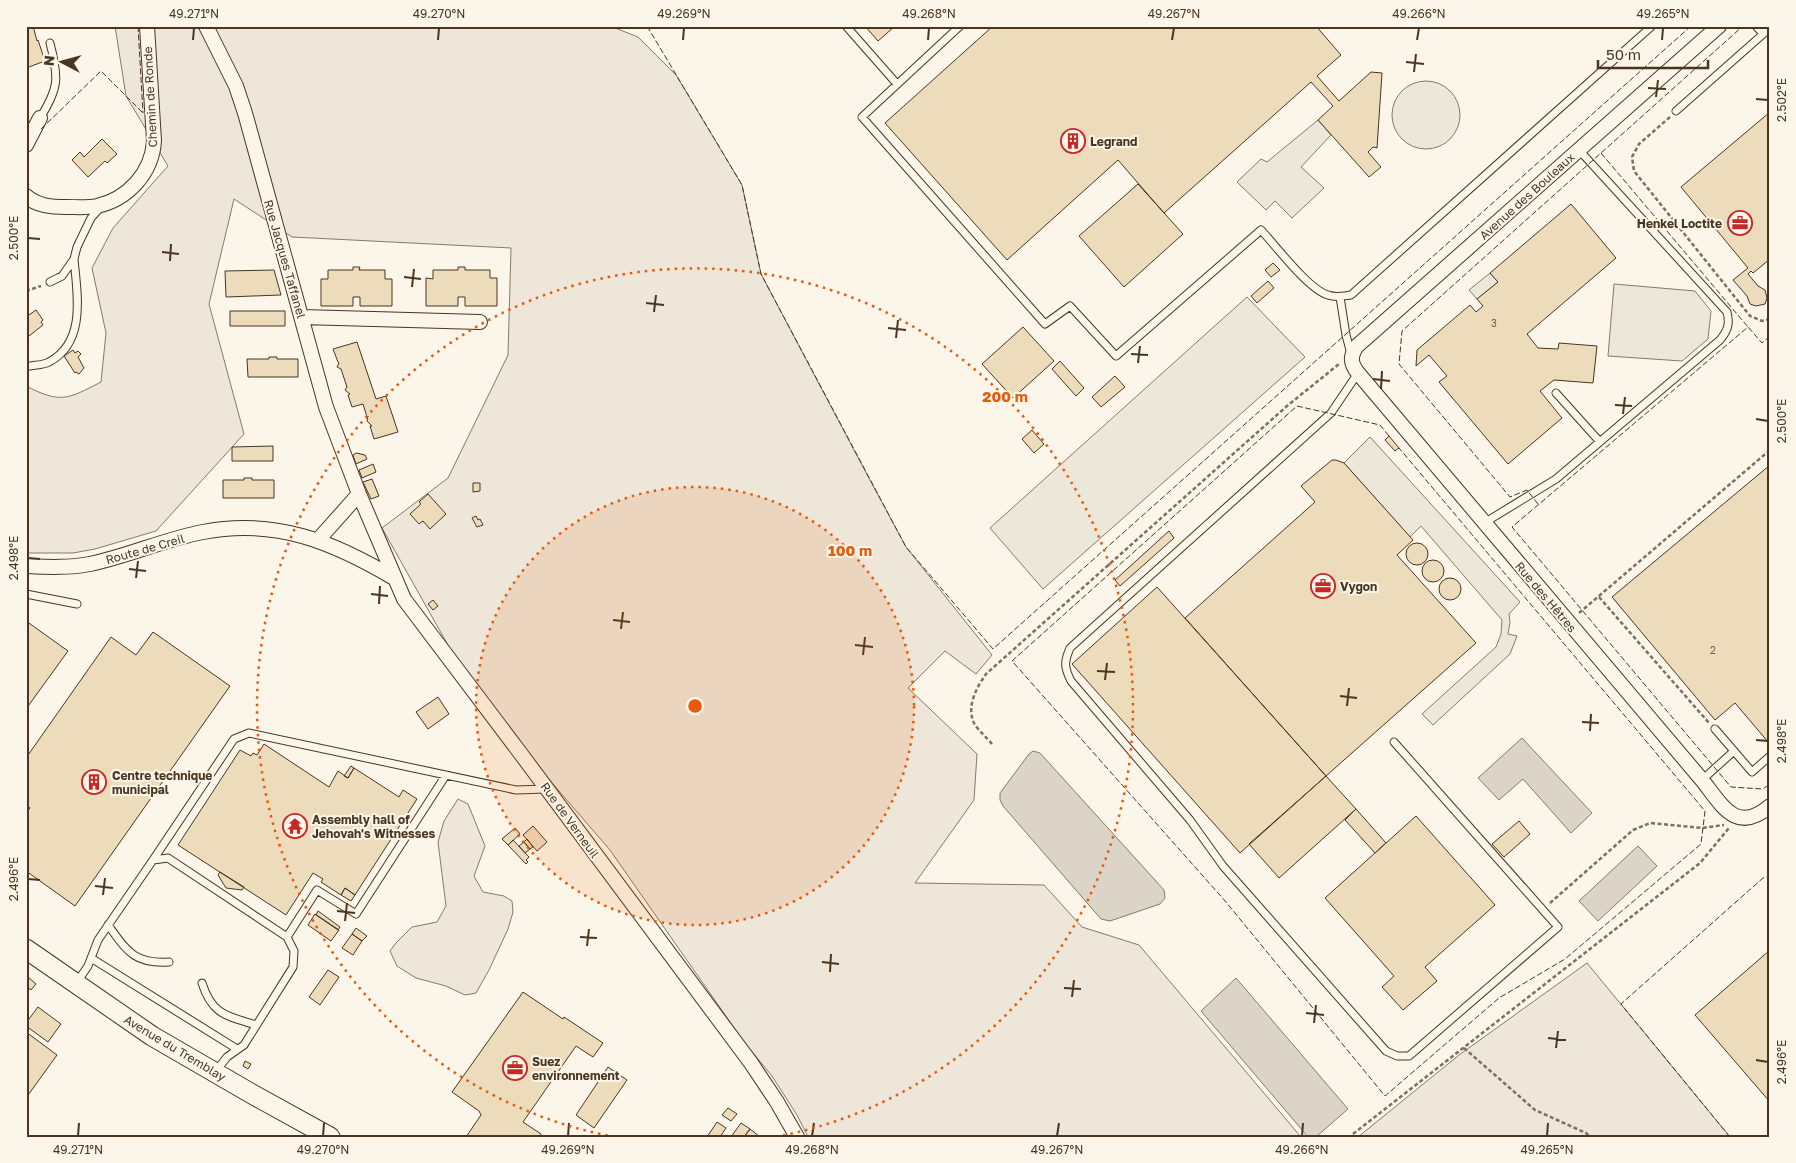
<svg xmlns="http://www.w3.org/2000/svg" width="1796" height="1163" viewBox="0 0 1796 1163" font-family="'Golos Text',sans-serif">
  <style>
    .green { fill: #ede6d9; stroke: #887966 }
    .parking { fill: #ede7d9; stroke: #887966 }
    .water { fill: #dcd4c6; stroke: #887966 }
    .building { fill: #ecdcbc; stroke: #4a3520 }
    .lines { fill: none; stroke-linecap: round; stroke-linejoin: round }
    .service-casing { stroke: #4a3520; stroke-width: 9 }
    .minor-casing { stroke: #4a3520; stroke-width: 16 }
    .secondary-casing { stroke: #4a3520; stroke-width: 21 }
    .path { stroke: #7f6f5c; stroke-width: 2.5; stroke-dasharray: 4 2.5; stroke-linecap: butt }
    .service { stroke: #fbf6e9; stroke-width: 7 }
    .minor { stroke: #fbf6e9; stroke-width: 14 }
    .secondary { stroke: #fbf6e9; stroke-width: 19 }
    .fence { stroke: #4a3520; stroke-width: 1; stroke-dasharray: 6 2.5; stroke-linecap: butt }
    .ticks { fill: none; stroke: #4a3520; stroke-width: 2 }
    .ring { fill: none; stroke: #e8590c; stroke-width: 2.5; stroke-dasharray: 2.5 5 }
    .labels { text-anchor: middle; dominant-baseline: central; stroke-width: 4; stroke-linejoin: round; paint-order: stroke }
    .number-label { font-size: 10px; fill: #725f47 }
    .street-label { font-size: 12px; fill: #4a3520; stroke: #fbf6e9 }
    .poi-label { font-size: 12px; font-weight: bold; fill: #4a3520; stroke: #fbf6e9; text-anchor: start }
    .centre { fill: #e8590c; stroke: #fbf6e9; stroke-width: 2.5 }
    .ring-label { font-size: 15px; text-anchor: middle; font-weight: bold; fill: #e8590c; stroke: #fbf6e9; stroke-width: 4; stroke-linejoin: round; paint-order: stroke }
    .neatline { fill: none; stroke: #4a3520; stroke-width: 2 }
    .ticks-label { font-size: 12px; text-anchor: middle; fill: #4a3520 }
  </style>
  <rect width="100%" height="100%" fill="#fbf6e9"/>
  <!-- green -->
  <path class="green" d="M115 26H610L638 37 676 75 742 185 761 274 856 454 906 547 992 655 976 674 945 651 908 688 977 754 974 800 915 883 1044 885 1082 927 1139 945 1301 1137H808L797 1115 772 1076 744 1042 610 850 508 732 471 686 382 528 448 478 508 355 511 248 292 237 234 199 209 304 244 434 156 531 95 549 73 553H26V386C61 404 68 399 101 382L106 333 92 268 113 228 168 166 126 96Z
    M458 799 468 804 485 846 474 876 483 892 504 896 512 901 513 912 508 929 489 970 476 993 465 995 446 986 416 978 397 966 390 951 396 943 412 927 437 922 446 906 438 842 444 821Z
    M1587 963 1730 1137H1358L1459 1055Z"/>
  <!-- parking -->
  <path class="parking" d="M1392 115a34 34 0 1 1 68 0a34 34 0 1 1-68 0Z
    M1318 120 1331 135 1301 167 1324 188 1292 218 1275 201 1266 210 1237 182 1261 159 1267 162Z
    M1490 273 1498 282 1477 299 1469 290Z
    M1614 284 1695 291 1711 311 1708 339 1682 361 1608 356Z
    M1247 297 1305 357 1043 589 990 528Z
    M1370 437 1520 602 1509 614 1510 622 1508 634 1517 636 1510 654 1433 725 1422 714 1496 647 1501 634 1502 620 1421 526 1410 537 1344 463Z"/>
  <!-- water -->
  <path class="water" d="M1522 738 1592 813 1571 833 1523 779 1499 800 1478 778Z
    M1033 751 1040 753 1164 890 1165 898 1160 904 1110 921 1101 919 1003 806 1000 800V793L1029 754Z
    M1638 846 1657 866 1598 921 1579 901Z
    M1236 978 1348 1109 1316 1137H1308L1201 1011Z"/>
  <!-- building -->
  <path class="building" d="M26 26H33L37 41 38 40 45 61 26 68Z
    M865 26H895L878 41Z
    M993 26H1316L1341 55 1317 76 1339 101 1371 72 1382 73 1377 148 1373 147 1368 152 1381 167 1369 177 1318 120 1333 106 1311 82 1164 213 1118 160 1007 260 885 123Z
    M1770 112V259L1753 273 1751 271 1748 274 1758 286 1765 290 1767 298 1765 304 1756 306 1750 304 1747 296 1733 280 1748 268 1681 187Z
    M102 139 117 154 107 163 105 161 88 177 72 160 80 152 84 157Z
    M1138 184 1183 234 1124 287 1079 236Z
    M1571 204 1616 258 1527 334 1538 348 1558 349 1559 343 1597 346 1593 383 1554 380 1540 391 1562 418 1508 464 1439 382 1447 376 1429 355 1416 366 1417 350 1470 305 1476 312 1483 306 1477 299 1498 282 1490 273Z
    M1273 263 1280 270 1271 277 1265 270Z
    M353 267H360L359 270H385V279H392V306H360V297H353V306H321V279H328V270H353Z
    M458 267H465V270H490V278H497V306H465V297H458V306H426V278L433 279V270H458Z
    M274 270 281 295 226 297 225 271Z
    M1268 281 1274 288 1257 303 1251 296Z
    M36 310 43 320 41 322 43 325 29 336 26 333V317Z
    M230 311H285V326H230Z
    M1023 327 1054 361 1013 398 982 364Z
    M357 342 376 399 386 396 398 432 374 439 370 426H372L367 421 368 416 367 417 363 404 352 407 348 395 350 394 345 390 347 387 341 369 337 367 339 363 338 362 333 349Z
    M73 350 75 353 78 351 81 354 78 357 84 368 79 374 76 372 75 373 64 356Z
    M269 357H277V359H298V377H248L247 359H269Z
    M1060 361 1084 388 1076 396 1052 369Z
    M1115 376 1125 387 1101 407 1092 397Z
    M1032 430 1044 444 1034 453 1022 439Z
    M1389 436 1399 448 1395 451 1385 440Z
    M273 446V461H232V447Z
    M356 453 365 455 367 459 356 464 353 455Z
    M1332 460H1336L1344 463 1413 540 1397 555 1476 643 1326 776 1185 618 1315 502 1301 486Z
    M373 464 376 472 362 478 359 470Z
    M1770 465V742L1769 743 1735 703 1715 720 1612 597Z
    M244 478H252V480H274V498H223V480H244Z
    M372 479 379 496 371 499 363 482Z
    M473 483H480V491L473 492Z
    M428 494 446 514 430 529 423 521 419 524 410 514 421 504 419 502Z
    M476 516 478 520 480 519 483 525 477 527 472 518Z
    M1169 531 1174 538 1120 586 1115 580Z
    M1406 554a11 11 0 1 1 22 0a11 11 0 1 1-22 0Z
    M1422 571a11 11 0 1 1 22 0a11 11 0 1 1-22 0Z
    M1439 589a11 11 0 1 1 22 0a11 11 0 1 1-22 0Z
    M1157 587 1326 776 1240 853 1072 664Z
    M433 600 438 606 433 610 428 604Z
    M26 621 68 651 26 709Z
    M153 632 230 686 75 906 26 871V813L30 808 26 805V758L111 637 136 655Z
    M438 697 449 714 428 729 416 712Z
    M264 744 329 787 338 771 348 778 354 768 399 797 403 790 417 799 355 895 345 888 341 895 321 882 323 879 313 873 286 915 178 845 240 750 251 756 253 753 257 755Z
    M351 766 354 768 348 778 344 776Z
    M1326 776 1356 809 1279 878 1249 844Z
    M1356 809 1386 843 1375 853 1345 820Z
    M1416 816 1495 905 1425 967 1437 981 1403 1010 1382 987 1394 976 1325 898Z
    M1519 821 1530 834 1504 857 1492 844Z
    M533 826 547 842 537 851 523 835Z
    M515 828 520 834 508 845 502 839Z
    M527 839 533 847 530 849 524 842Z
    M513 840 529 857 526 860 528 862 526 864 508 845Z
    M524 842 530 849 525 853 519 846Z
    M220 872 244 887 242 890 226 888 218 875Z
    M345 888 355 895 351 901 341 895Z
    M318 911 340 927 338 930 316 915Z
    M315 914 339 930 331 941 308 925Z
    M356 928 367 936 362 941 352 934Z
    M352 934 362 941 353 955 342 948Z
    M1770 950V1102L1695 1015Z
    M328 970 339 977 320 1005 309 997Z
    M28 977 36 984 31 990 26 986Z
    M523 992 563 1019 564 1017 603 1043 593 1057 576 1046 523 1122 541 1134 540 1137H466L481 1115 479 1111 452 1092Z
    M38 1007 61 1024 48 1042 26 1026V1023Z
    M26 1032 57 1055 26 1098Z
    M245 1061 251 1064 248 1069 243 1066Z
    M608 1067 627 1080 594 1128 576 1115Z
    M728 1108 737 1114 731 1121 722 1115Z
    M717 1122 726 1128 720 1137H707Z
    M741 1123 750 1129 744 1137H731Z
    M750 1129 760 1137H744Z"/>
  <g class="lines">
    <defs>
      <path id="service" d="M846 26 897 84
        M960 26 862 117 1045 324 1070 306 1116 356 1261 230C1276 246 1309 290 1328 295 1336 298 1343 296 1351 295L1652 26
        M1756 26 1763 34
        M1676 111 1770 28
        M40 118C59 88 59 78 50 43
        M50 282 62 276 74 259 77 247 91 218 100 208
        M1340 297 1346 335 1351 354
        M30 366C36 365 44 365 49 362 87 342 77 293 74 259
        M1358 373 1331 413 1070 648C1064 662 1064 667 1071 681L1190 820 1223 866 1386 1051 1397 1056H1409L1558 927 1394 742
        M1556 393 1600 442
        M1484 523 1556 479 1720 340C1728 330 1730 324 1727 312L1579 150
        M26 594 77 604
        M1734 751 1752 772 1770 756
        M1702 780 1734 751 1715 729
        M153 860 234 739 249 733 516 790 546 789
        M108 925C127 951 134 964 169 962
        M287 937 317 890 356 914 446 775
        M91 958 237 1049
        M77 982 88 966 98 940 153 860 168 858 287 937 294 951 293 967 244 1045 227 1057 216 1071
        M202 983C212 1015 227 1016 256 1025"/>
      <path id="minor" d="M206 26 236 86 245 113 326 407 359 494 404 599 521 754 751 1063 777 1102 797 1137
        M1719 26 1357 346C1350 356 1350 363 1358 373L1702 780C1722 805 1736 835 1770 806
        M26 145 40 118
        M26 196C37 206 52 207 66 207 76 207 87 208 97 206 128 199 152 173 154 141L147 26
        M302 317 480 322
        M318 540 359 494
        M26 566C48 567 69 568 90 564 129 556 165 539 203 532 276 518 333 542 394 578"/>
      <path id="secondary" d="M26 949 152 1036 252 1094 330 1137"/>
    </defs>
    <!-- service casing -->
    <use href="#service" class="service-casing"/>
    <!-- minor casing -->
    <use href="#minor" class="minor-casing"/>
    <!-- secondary casing -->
    <use href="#secondary" class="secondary-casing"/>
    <!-- path -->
    <path class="path" d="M1670 117 1639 144 1632 157 1634 171 1750 316 1762 321 1770 319
      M26 291 41 286
      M1599 597 1709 723
      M1579 613 1770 450
      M992 744C987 738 978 730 974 723 966 706 977 687 986 674L1287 406 1339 364
      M1550 903 1633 830 1650 823 1702 828 1724 825
      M1464 1048 1535 1110 1586 1133 1590 1137
      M1353 1134 1700 863 1729 828"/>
    <!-- service -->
    <use href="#service" class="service"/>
    <!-- minor -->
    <use href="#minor" class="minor"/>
    <!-- secondary -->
    <use href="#secondary" class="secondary"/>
    <!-- fence -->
    <path class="fence" d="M138 26 143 113
      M647 26 742 185 761 274 906 547 993 649 1691 26
      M41 129 101 71 143 113
      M1601 153 1748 327
      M1770 336 1762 343 1748 327 1512 527 1731 787 1763 789 1770 784
      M1389 436 1380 425 1297 406 1012 661 1226 902 1385 1096 1499 998 1565 959 1701 844 1705 811 1399 448
      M1538 504 1527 490 1510 497 1399 364 1402 331 1743 26
      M1730 1137 1621 1004 1763 878 1770 876"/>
  </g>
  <!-- ticks -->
  <path class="ticks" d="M193 40 194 28M438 40 439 28M683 40 684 28M928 40 929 28M1172 40 1174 28M1417 40 1419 28M1662 40 1663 28M1406 62 1424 64M1414 72 1416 54M1648 88 1666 89M1656 97 1658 80M1756 99 1768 100M28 238 40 239M162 252 179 254M170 261 171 244M404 277 421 279M412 287 414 269M646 303 664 305M654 312 656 295M888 328 906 330M896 338 898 320M1131 354 1148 355M1138 363 1140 346M1373 379 1390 381M1381 389 1382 371M1615 405 1632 406M1623 414 1625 397M1756 419 1768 421M28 558 40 559M129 569 146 571M136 578 138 561M371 594 388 596M379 604 380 586M613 620 630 622M621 629 623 612M855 645 873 647M863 655 865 637M1097 671 1115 672M1105 680 1107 663M1340 696 1357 698M1347 706 1349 688M1582 722 1599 723M1590 731 1591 714M1756 740 1768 741M28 879 40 880M95 886 113 888M103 895 105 878M337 911 355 913M345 921 347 903M580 937 597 938M587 946 589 929M822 962 839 964M830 972 831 954M1064 988 1081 989M1072 997 1074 980M1306 1013 1324 1015M1314 1023 1316 1005M1548 1038 1566 1040M1556 1048 1558 1031M1756 1060 1768 1062M78 1136 79 1123M323 1136 324 1123M568 1136 569 1123M812 1136 814 1123M1057 1136 1059 1123M1302 1136 1303 1123M1547 1136 1548 1123"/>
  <!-- distance rings -->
  <circle cx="695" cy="706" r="219" fill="#e8590c" fill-opacity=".12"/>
  <g class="ring">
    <circle cx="695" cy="706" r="219"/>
    <path d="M615 1137A438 438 0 1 1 775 1137"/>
  </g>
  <!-- icons -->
  <defs>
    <symbol id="building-ring" viewBox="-11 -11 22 22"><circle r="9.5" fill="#fbf6e9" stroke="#c62828" stroke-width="1.5"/><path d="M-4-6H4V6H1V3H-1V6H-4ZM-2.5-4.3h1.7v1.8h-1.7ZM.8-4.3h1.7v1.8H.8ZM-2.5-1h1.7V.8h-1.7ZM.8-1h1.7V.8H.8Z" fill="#c62828"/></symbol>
    <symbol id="office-ring" viewBox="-11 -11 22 22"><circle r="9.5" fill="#fbf6e9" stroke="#c62828" stroke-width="1.5"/><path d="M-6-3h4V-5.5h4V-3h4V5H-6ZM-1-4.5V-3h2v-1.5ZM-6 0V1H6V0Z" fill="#c62828"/></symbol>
    <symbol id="temple-ring" viewBox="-11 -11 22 22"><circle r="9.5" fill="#fbf6e9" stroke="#c62828" stroke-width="1.5"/><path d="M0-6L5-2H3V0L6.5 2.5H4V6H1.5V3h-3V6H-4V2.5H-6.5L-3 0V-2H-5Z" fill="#c62828"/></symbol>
  </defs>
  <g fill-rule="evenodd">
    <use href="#building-ring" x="1059" y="127" width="28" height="28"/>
    <use href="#office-ring" x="1726" y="209" width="28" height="28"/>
    <use href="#office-ring" x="1309" y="572" width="28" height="28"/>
    <use href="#building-ring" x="80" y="768" width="28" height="28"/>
    <use href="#temple-ring" x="281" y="812" width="28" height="28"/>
    <use href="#office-ring" x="501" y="1054" width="28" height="28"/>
  </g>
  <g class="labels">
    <!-- number labels -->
    <g class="number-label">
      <text x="1494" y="323">3</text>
      <text x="1713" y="650">2</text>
    </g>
    <!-- street labels -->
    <g class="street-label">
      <text transform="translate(150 97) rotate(-93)">Chemin de Ronde</text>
      <text transform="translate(1527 196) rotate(-42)">Avenue des Bouleaux</text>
      <text transform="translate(285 259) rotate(74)">Rue Jacques Taffanel</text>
      <text transform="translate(145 549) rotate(-16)">Route de Creil</text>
      <text transform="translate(1546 597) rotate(50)">Rue des Hêtres</text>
      <text transform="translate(570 820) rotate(54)">Rue de Verneuil</text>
      <text transform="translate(175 1048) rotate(31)">Avenue du Tremblay</text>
    </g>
    <!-- poi labels -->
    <g class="poi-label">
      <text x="1090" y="141">Legrand</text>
      <text x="1722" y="223" text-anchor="end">Henkel Loctite</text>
      <text x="1340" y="586">Vygon</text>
      <text x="112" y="775">Centre technique<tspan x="112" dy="14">municipal</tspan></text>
      <text x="312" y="819">Assembly hall of<tspan x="312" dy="14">Jehovah's Witnesses</tspan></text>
      <text x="532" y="1061">Suez<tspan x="532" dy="14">environnement</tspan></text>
    </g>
  </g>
  <circle cx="695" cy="706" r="8" class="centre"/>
  <g class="ring-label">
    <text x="1005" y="402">200 m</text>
    <text x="850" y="556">100 m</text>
  </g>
  <!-- border -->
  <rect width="1796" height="1163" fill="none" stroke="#fbf6e9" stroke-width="55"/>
  <!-- north arrow -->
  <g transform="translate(62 62) rotate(276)" stroke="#fbf6e9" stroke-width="4" paint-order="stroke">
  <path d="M0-4L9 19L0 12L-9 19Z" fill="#4a3520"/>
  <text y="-8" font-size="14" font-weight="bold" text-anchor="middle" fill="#4a3520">N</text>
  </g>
  <!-- scale -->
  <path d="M1598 60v8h110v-8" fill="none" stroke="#4a3520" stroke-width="2.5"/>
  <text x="1606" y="60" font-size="15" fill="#4a3520" stroke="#fbf6e9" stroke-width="4" paint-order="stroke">50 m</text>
  <rect x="28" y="28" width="1740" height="1108" class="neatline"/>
  <g class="ticks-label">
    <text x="194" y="18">49.271°N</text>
    <text x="439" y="18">49.270°N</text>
    <text x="684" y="18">49.269°N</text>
    <text x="929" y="18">49.268°N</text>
    <text x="1174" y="18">49.267°N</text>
    <text x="1419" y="18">49.266°N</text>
    <text x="1663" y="18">49.265°N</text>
    <text transform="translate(1782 100) rotate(-90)" y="4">2.502°E</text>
    <text transform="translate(14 238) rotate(-90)" y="4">2.500°E</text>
    <text transform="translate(1782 421) rotate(-90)" y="4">2.500°E</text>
    <text transform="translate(14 558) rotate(-90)" y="4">2.498°E</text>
    <text transform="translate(1782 741) rotate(-90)" y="4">2.498°E</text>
    <text transform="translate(14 879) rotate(-90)" y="4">2.496°E</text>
    <text transform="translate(1782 1062) rotate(-90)" y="4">2.496°E</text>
    <text x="78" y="1154">49.271°N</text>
    <text x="323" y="1154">49.270°N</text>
    <text x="568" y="1154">49.269°N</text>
    <text x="812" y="1154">49.268°N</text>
    <text x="1057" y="1154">49.267°N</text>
    <text x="1302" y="1154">49.266°N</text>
    <text x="1547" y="1154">49.265°N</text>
  </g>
</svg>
